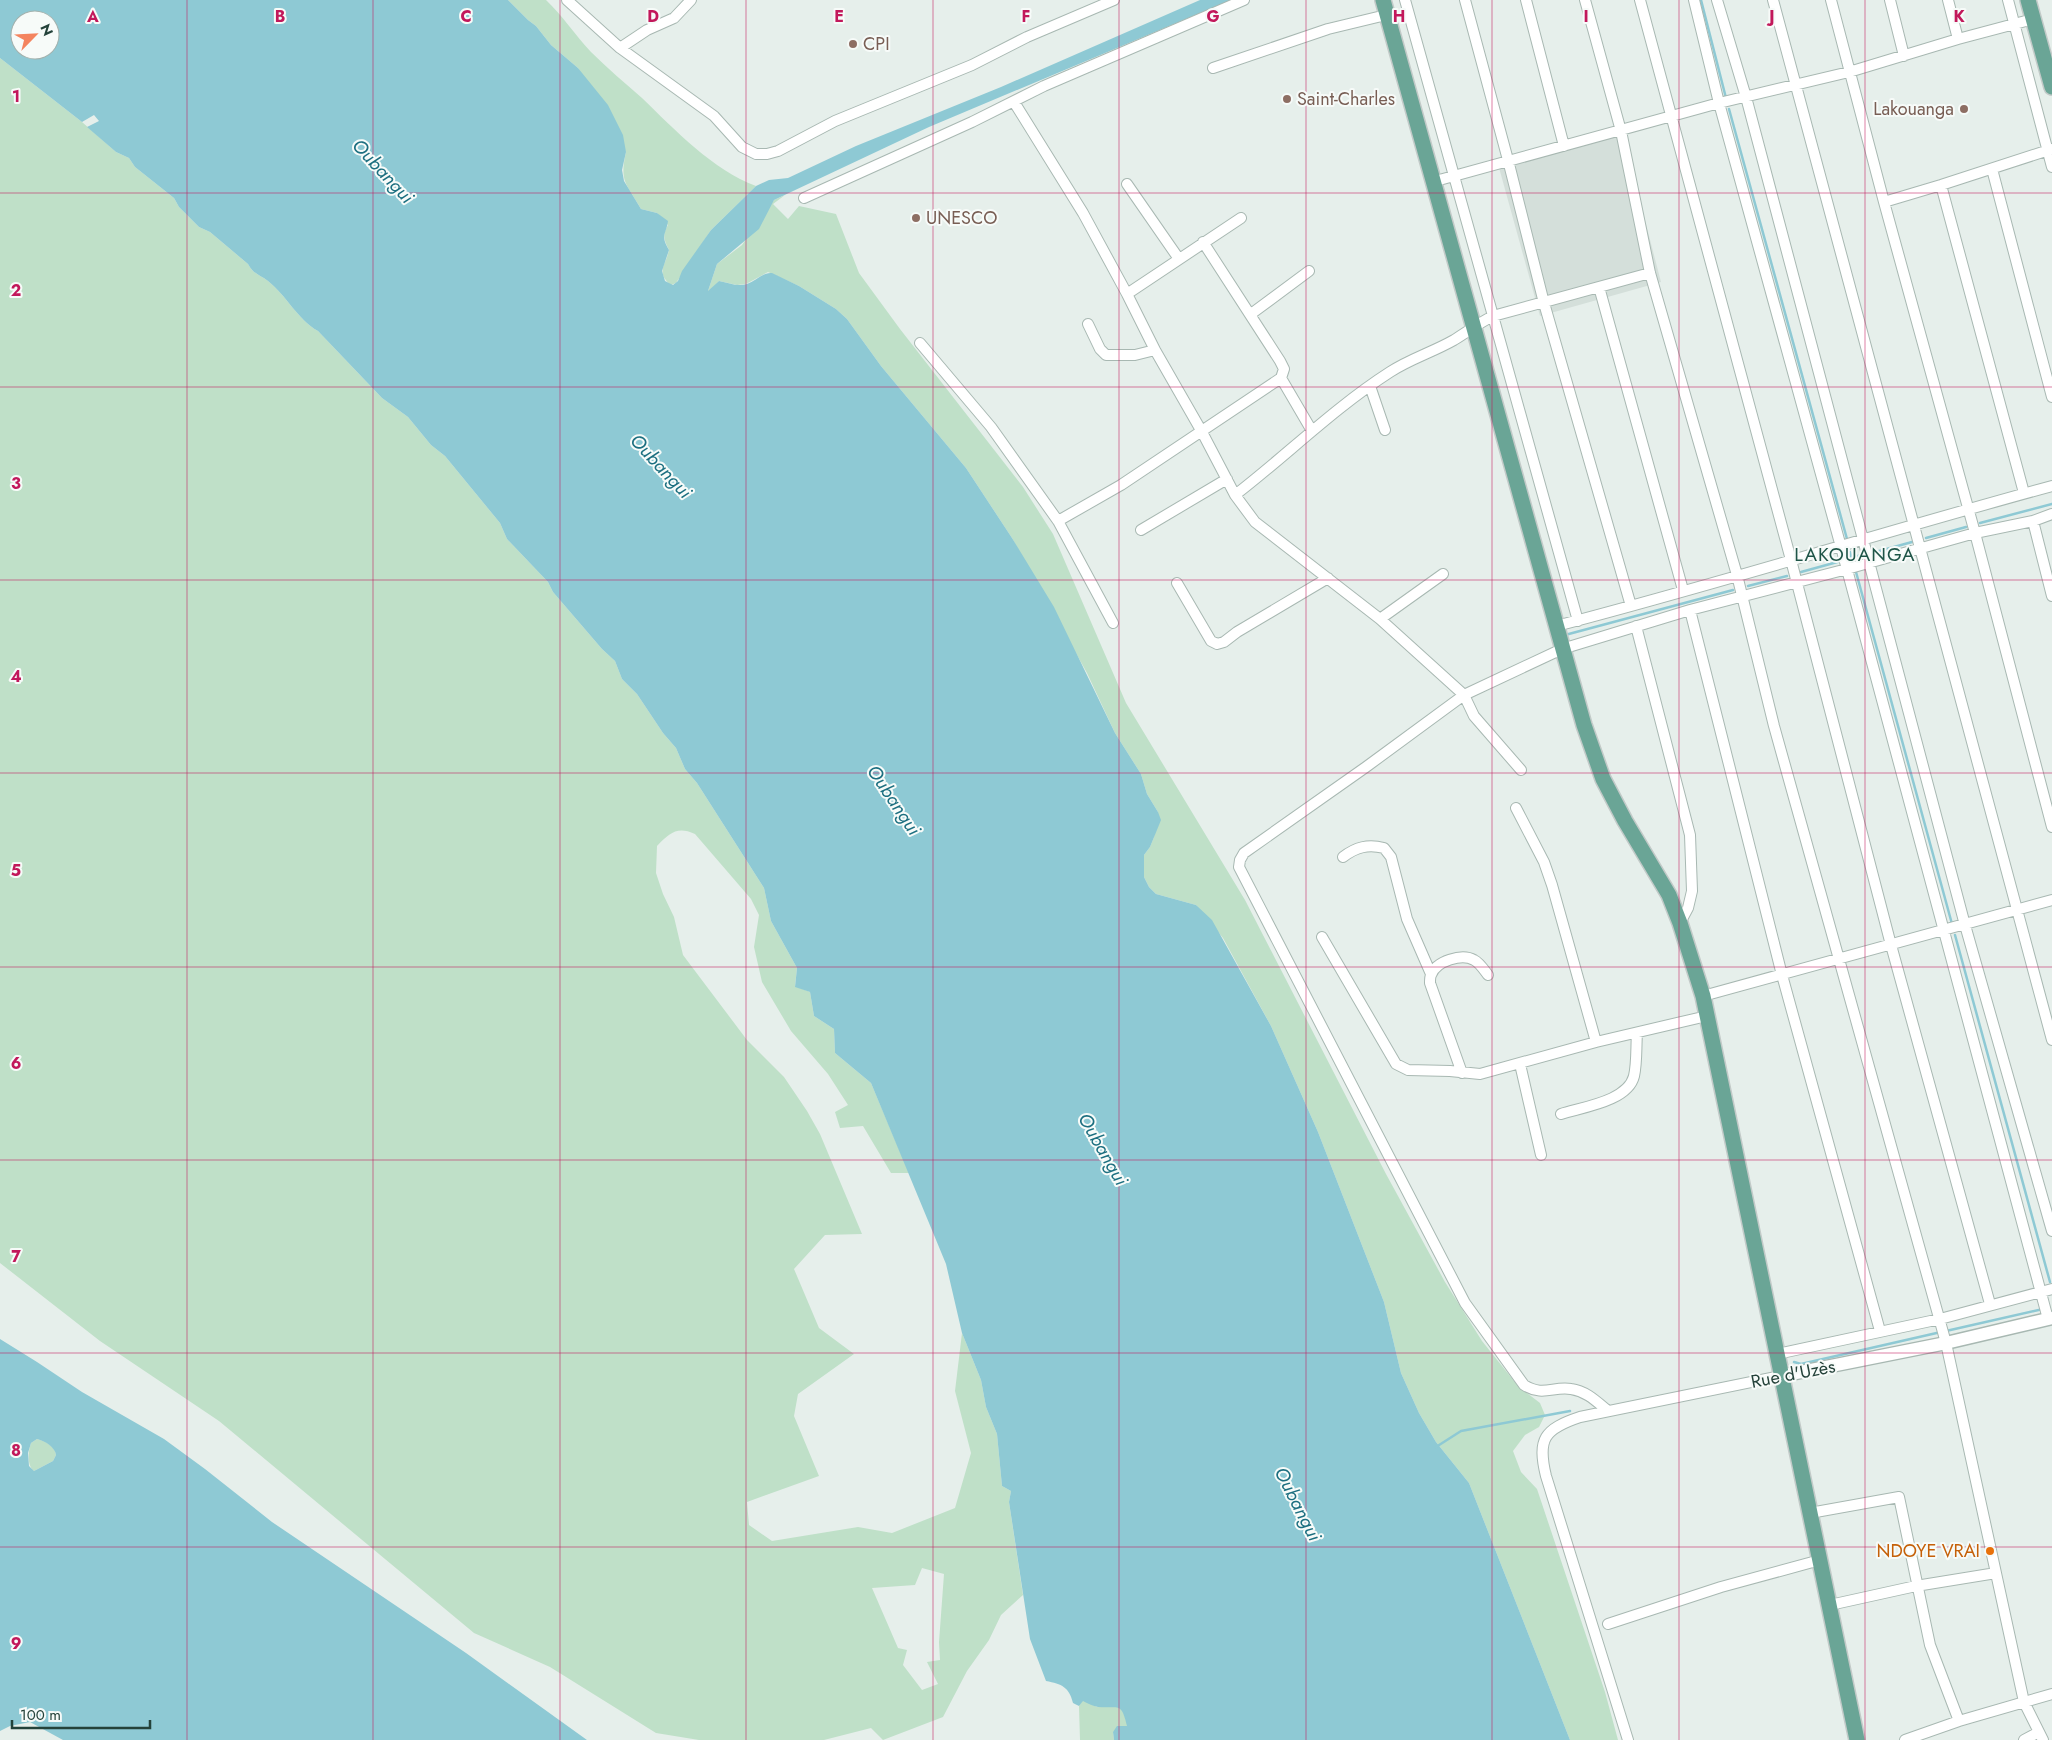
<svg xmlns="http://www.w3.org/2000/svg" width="2052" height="1740" viewBox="0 0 2052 1740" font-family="Jost,sans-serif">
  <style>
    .built { fill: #d4dfda }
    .green { fill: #bfe0c8; fill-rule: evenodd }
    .water { fill: #8ec9d4; fill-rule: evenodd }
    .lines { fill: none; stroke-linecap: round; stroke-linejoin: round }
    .stream { stroke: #8ec9d4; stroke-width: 2.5 }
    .minor-casing { stroke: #a8b8b2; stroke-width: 12 }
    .tertiary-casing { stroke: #a8b8b2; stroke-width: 15 }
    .primary-casing { stroke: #c2cac8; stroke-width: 18 }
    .minor { stroke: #fff; stroke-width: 10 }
    .tertiary { stroke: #fff; stroke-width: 12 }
    .primary { stroke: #6aa596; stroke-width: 15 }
    .grid { fill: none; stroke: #c2185b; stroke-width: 1; stroke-opacity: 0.55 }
    .education-dot { fill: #8d6e63; stroke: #f7fbf9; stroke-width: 2 }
    .food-dot { fill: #e8710a; stroke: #f7fbf9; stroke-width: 2 }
    .labels { text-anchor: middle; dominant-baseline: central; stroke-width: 4; stroke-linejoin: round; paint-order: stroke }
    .education-label { font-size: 18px; fill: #785e54; stroke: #f7fbf9; text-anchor: start }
    .street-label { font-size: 18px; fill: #24423a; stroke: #f7fbf9 }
    .food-label { font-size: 18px; fill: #c56008; stroke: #f7fbf9; text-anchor: end }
    .water-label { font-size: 19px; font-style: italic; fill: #1c6f80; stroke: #f7fbf9 }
    .neighbourhood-label { font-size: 19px; letter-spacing: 1px; fill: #1f5548; stroke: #f7fbf9 }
    .grid-label { font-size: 16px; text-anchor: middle; font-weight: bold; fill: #c2185b; stroke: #f7fbf9; stroke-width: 4; stroke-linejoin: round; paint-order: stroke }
  </style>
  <rect width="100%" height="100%" fill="#e6efeb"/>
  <!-- built -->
  <path class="built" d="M1622 132 1661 282 1540 316 1498 164Z"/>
  <!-- green -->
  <path class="green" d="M508 0H546C563 16 575 35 591 52 607 68 625 83 642 98 675 130 713 170 756 186L711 230 676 283 671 285C655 272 666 265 669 250 664 240 662 235 668 225L657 213 641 209C627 184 619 183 626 152L578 68 551 45 536 26 528 20Z
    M0 58 82 122 116 152 129 158 135 167 174 198 179 207 199 227 210 232 248 264C253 274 260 275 268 281 287 296 297 319 318 331L382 398 408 417 431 445 445 456 500 523 507 539 548 582 553 592 602 649 615 661 622 679 637 694 663 733 676 748 685 769 697 783 764 888 771 921 797 968 795 986 810 992 814 1016 834 1029 835 1053 871 1083 909 1173H891L863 1126 840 1128 835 1112 848 1105 828 1074 791 1031 762 982 754 947 759 915 751 899 695 834C677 826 670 833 657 846L656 873 663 894 674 917 683 955 747 1040 784 1077 807 1111 820 1134 862 1234 825 1235 794 1269 819 1328 854 1354 798 1394 794 1416 819 1476 747 1502 749 1525 772 1541 858 1527 892 1533 955 1508 971 1453 955 1391 962 1333 981 1380 986 1407 997 1434 1002 1486 1011 1491 1009 1502 1023 1595 1001 1615 989 1640 967 1671 943 1717 883 1740 871 1728 824 1740H699L656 1733 550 1667 474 1633 219 1421 100 1341 0 1263ZM922 1568 944 1574 939 1642 940 1660 927 1662 938 1684 922 1690 903 1665 907 1650 898 1648 872 1588 915 1585Z
    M785 195 773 204 788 219 799 206 836 214 859 273 900 329 1023 487 1053 534 1126 703 1245 900 1386 1174 1445 1282 1482 1341 1518 1386 1540 1403 1545 1415 1539 1427 1525 1435 1513 1451 1521 1472 1537 1489 1605 1692 1618 1740H1570L1469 1483 1436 1442 1419 1413 1401 1373 1384 1302 1318 1132 1271 1026 1223 938 1196 905 1156 894 1149 887 1144 877V855L1150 847 1154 837 1158 812 1147 794 1141 774 1115 733 1087 673 1012 538 966 468 881 366 847 319 836 309 799 286 768 272 746 284 737 285 719 281 707 294 717 264 742 245 774 200Z
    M37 1439C45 1441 55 1446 56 1455L53 1461 34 1471C27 1466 28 1451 31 1443Z
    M1083 1700 1097 1707 1117 1706 1123 1711 1128 1726 1113 1732 1114 1740H1080L1079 1706Z"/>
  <!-- water -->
  <path class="water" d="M0 0H508L528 20 536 26 551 45 578 68 608 105 623 135 626 152 622 170 624 181 641 209 657 213 668 221C666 235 660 235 669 250L662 271 665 281 673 285 678 281 682 271 711 230 756 186 769 180 788 178 856 146 1001 87 1200 0H1231L929 127 774 200 759 229 717 264 708 291 719 281C729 283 738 287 747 284 756 281 763 272 772 273L799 286 836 309 847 319 881 366 966 468 1012 538 1054 607 1115 733 1141 774 1147 794 1158 812 1161 820 1159 825 1150 847 1144 855V877L1149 887 1156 894 1196 905 1212 920 1271 1026 1318 1132 1384 1302 1401 1373 1419 1413 1436 1442 1469 1483 1570 1740H1114L1113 1732 1117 1726H1127C1121 1701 1119 1709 1098 1707 1093 1706 1087 1703 1083 1701L1079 1706 1073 1703C1069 1687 1062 1684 1046 1681L1030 1639 1009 1502 1011 1491 1002 1486 997 1434 986 1407 981 1380 962 1333 946 1264 871 1083 835 1053 834 1029 814 1016 810 992 795 987 797 968 771 921 764 888 697 783 685 769 676 748 663 733 637 694 622 679 615 661 602 649 553 592 548 582 507 539 500 523 445 456 431 445 408 417 382 398 318 331C297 319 287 296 268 281 260 275 253 274 248 264L210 232 199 227 179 207 174 198 135 167 129 158 116 152 87 127 99 121 94 115 82 122 0 58ZM20 20H50V50H20Z
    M0 1339 37 1362 82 1392 164 1439 205 1469 272 1522 466 1653 587 1740H63L30 1722 10 1726 0 1731ZM37 1439C45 1441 55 1447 56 1455L53 1461 34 1471 29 1466 28 1453 31 1443Z"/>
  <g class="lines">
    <!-- stream -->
    <path class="stream" d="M1701 0 1726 98
      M1729 109 1847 539
      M1980 523 2052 504
      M1926 538 1966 527
      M1850 552 1853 563
      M1872 553 1912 542
      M1848 559 1861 555
      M1801 572 1841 561
      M1856 572 1952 924
      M1748 586 1787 576
      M1565 635 1733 590
      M1955 935 2050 1282
      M1946 1331 2043 1309
      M1794 1362 1801 1364 1941 1332
      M1436 1447 1461 1431 1570 1411"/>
    <defs>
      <path id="minor" d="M567 0 620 48 714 116 742 147 756 154H767L778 151 835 121 972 65 1027 37 1114 0
        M1405 0 1578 621
        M1465 0 1508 160 1544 303 1631 606
        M1526 0 1564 146
        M1585 0 1621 131 1650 273 1737 575 1774 726 1946 1343 2024 1702 2043 1740
        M1640 0 1791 560 1891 945 1990 1304
        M1694 0 1719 103 1841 547 2048 1319
        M1717 0 1746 97 1965 925 2052 1231
        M1773 0 2052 1040
        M1831 0 1884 202 1975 533 2052 827
        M1890 0 1904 56
        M1948 0 1958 39
        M2008 0 2052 167
        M620 48 647 30 674 18 691 0
        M1213 68 1328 29 1386 15
        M1014 102 1083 213 1127 294 1155 350 1202 432 1235 495 1255 522 1380 619 1464 695 1474 716 1521 770
        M1992 169 2052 397
        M1432 182 1719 103 1849 72 1958 39 2033 19
        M1127 184 1179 259
        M1941 185 2024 493
        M804 198 972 122 1044 86 1244 0
        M1884 202 1941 185 2052 149
        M1203 242 1280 361 1284 369 1281 378
        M1599 287 1683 590
        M1127 294 1241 218
        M1251 314 1309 271
        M1088 324 1100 349 1106 355H1135L1155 350
        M920 343 991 427 1058 521 1113 623
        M1370 386 1385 430
        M1235 495C1287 455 1334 408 1390 372 1410 359 1433 352 1454 340 1467 332 1479 323 1493 316L1650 273
        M1058 521 1121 485 1281 378 1312 431
        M2033 521 2052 596
        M1141 530 1227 479
        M1177 583 1211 641 1217 644 1224 642 1237 632 1328 578
        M1690 610 1782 975 1880 1331
        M1380 619 1443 574
        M1556 626C1722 583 1886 531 2052 486
        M1636 626 1690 835 1692 891 1688 908 1680 923
        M1516 808 1544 862 1552 885 1596 1042
        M1343 857C1356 847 1368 844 1384 848L1391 857 1407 919 1431 974
        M1322 937 1396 1064 1408 1070 1450 1071 1480 1074 1596 1042 1707 1016
        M1703 996 2052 900
        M1520 1064 1541 1155
        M1462 1073 1430 983C1430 980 1430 977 1431 975 1436 961 1462 953 1474 960 1480 963 1484 970 1488 975
        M1561 1114C1583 1107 1628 1101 1634 1076 1637 1063 1636 1047 1637 1033
        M1777 1354 1940 1319 2052 1289
        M1608 1411C1596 1401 1586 1391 1571 1389 1553 1386 1543 1397 1524 1385L1465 1303 1239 867 1240 860 1244 853 1366 767 1464 695 1562 649 1690 610 1847 569 1975 533 2033 521 2052 514
        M1810 1513 1899 1497 1930 1645 1959 1721
        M1830 1605 1916 1586 1996 1573
        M1608 1624 1721 1587 1820 1560
        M1628 1740 1546 1476C1537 1439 1544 1429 1580 1417L1781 1376
        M1905 1740 1959 1721 2052 1694
        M2024 1740 2039 1732"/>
      <path id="tertiary" d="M1781 1376 1946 1343 2052 1318"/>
      <path id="primary" d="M1383 0 1584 725 1603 779 1625 821 1669 895 1680 923 1703 996 1857 1740
        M2028 0 2052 87"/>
    </defs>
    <!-- minor casing -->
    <use href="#minor" class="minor-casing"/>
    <!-- tertiary casing -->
    <use href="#tertiary" class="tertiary-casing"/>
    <!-- primary casing -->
    <use href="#primary" class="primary-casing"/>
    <!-- minor -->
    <use href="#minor" class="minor"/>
    <!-- tertiary -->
    <use href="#tertiary" class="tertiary"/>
    <!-- primary -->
    <use href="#primary" class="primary"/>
  </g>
  <!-- grid -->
  <path class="grid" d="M187 0V1740M373 0V1740M560 0V1740M746 0V1740M933 0V1740M1119 0V1740M1306 0V1740M1492 0V1740M1679 0V1740M1865 0V1740M0 193H2052M0 387H2052M0 580H2052M0 773H2052M0 967H2052M0 1160H2052M0 1353H2052M0 1547H2052"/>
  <!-- markers -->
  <g class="education-dot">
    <circle cx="853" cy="44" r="5"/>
    <circle cx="1287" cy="99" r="5"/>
    <circle cx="1964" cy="109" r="5"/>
    <circle cx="916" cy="218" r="5"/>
  </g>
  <circle class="food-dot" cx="1990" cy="1551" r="5"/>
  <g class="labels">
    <!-- education labels -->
    <g class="education-label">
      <text x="863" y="44">CPI</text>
      <text x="1297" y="99">Saint-Charles</text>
      <text x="1954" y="109" text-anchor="end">Lakouanga</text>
      <text x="926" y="218">UNESCO</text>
    </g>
    <!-- street labels -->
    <g class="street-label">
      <text transform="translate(1793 1374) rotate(-11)">Rue d'Uzès</text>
    </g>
    <!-- food labels -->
    <g class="food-label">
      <text x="1980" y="1551">NDOYE VRAI</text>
    </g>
    <!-- water labels -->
    <g class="water-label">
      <text transform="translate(383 171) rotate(47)">Oubangui</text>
      <text transform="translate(661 466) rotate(47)">Oubangui</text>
      <text transform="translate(894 800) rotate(56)">Oubangui</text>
      <text transform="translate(1103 1149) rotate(60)">Oubangui</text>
      <text transform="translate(1298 1504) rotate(63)">Oubangui</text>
    </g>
    <!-- neighbourhood labels -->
    <g class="neighbourhood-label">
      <text x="1855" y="554">LAKOUANGA</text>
    </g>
  </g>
  <g class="grid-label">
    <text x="93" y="22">A</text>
    <text x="280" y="22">B</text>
    <text x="466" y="22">C</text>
    <text x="653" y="22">D</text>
    <text x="839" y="22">E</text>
    <text x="1026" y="22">F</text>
    <text x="1213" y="22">G</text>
    <text x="1399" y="22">H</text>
    <text x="1586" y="22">I</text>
    <text x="1772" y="22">J</text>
    <text x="1959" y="22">K</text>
    <text x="16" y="102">1</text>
    <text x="16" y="296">2</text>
    <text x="16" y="489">3</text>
    <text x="16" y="682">4</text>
    <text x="16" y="876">5</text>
    <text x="16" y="1069">6</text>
    <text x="16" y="1262">7</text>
    <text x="16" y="1456">8</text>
    <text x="16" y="1649">9</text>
  </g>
  <!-- north arrow -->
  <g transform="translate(35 35) rotate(66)"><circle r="24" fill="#f7fbf9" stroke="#a3b1ad"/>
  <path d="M0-4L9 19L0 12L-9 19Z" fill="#f4845f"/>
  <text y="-8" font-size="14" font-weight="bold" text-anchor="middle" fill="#24423a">N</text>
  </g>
  <!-- scale -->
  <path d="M12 1720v8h138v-8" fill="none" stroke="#24423a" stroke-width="2.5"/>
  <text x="20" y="1720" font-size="15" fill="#24423a" stroke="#f7fbf9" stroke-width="4" paint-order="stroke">100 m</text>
</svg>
